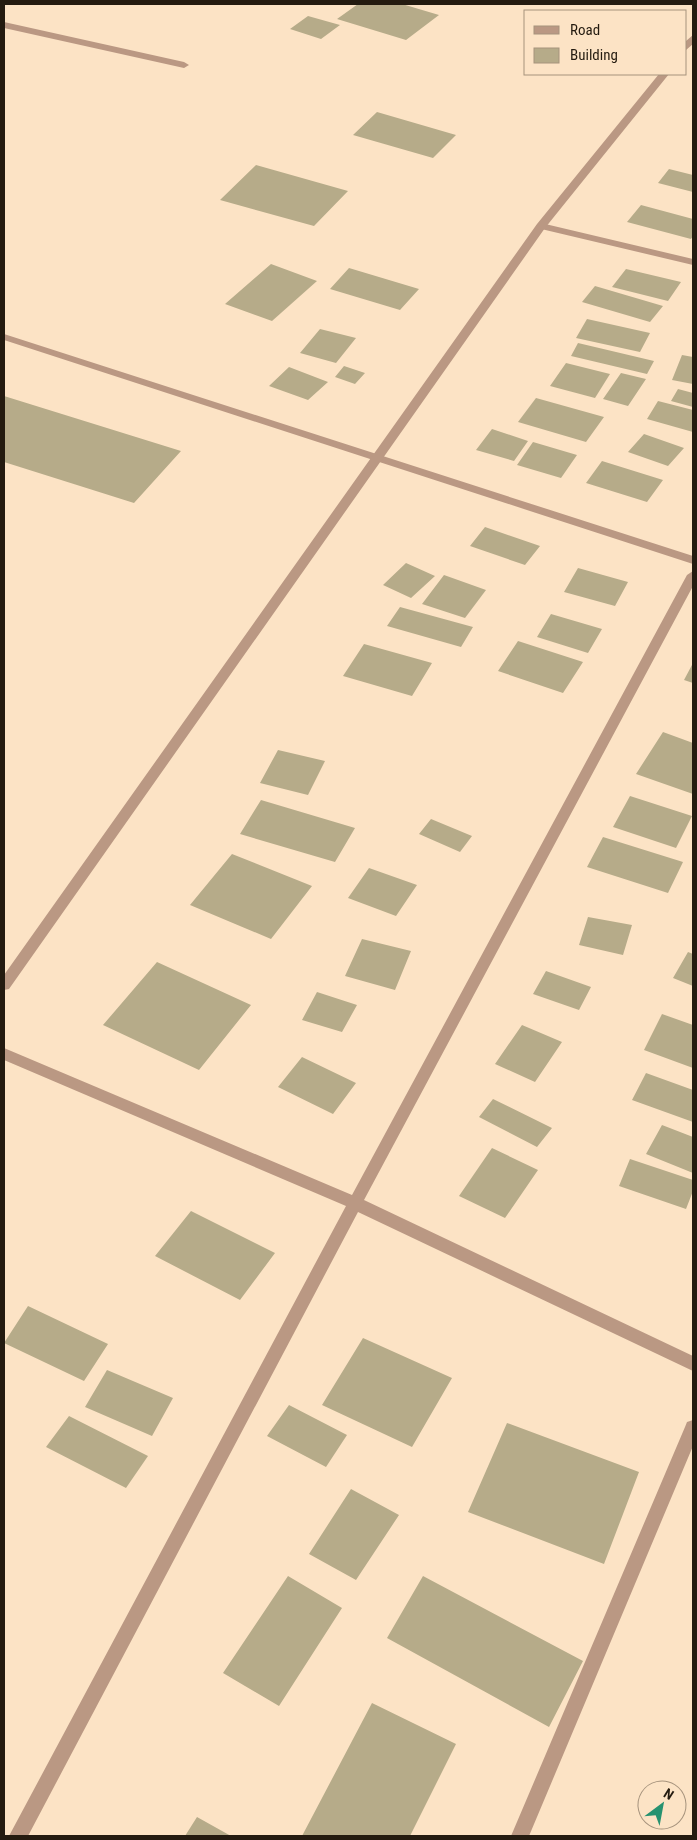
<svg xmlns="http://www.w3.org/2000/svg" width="697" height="1840" viewBox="0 0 697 1840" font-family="'Roboto Condensed',sans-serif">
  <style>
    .building { fill: #b6ab89 }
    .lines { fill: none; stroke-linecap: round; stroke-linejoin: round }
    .minor { fill: #ba9883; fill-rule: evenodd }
    .tertiary { fill: #ba9883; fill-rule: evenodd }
  </style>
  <rect width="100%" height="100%" fill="#fce3c5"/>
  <!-- building -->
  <path class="building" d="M358 4H402L439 15 406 40 337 19Z
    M308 16 340 25 321 39 290 29Z
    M377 112 456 135 433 158 353 135Z
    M256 165 348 191 314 226 220 200Z
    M669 169 693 175V192L658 183Z
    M641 205 693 219V236L691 239 627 222Z
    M271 264 317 281 272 321 225 304Z
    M349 268 419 289 400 310 330 289Z
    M626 269 681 282 668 301 612 287Z
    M595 286 663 306 650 322 582 302Z
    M587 319 650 333 640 352 576 338Z
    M320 329 356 338 336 363 300 353Z
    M578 343 654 361 647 374 571 356Z
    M682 355 693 357V384L672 380Z
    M566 363 610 374 595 398 550 386Z
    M344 366 365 373 355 384 335 377Z
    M289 367 328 382 308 400 269 386Z
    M621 373 646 379 628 406 603 399Z
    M678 389 693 393V407L671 401Z
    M4 396 181 451 134 503 4 462Z
    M536 398 604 417 586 442 518 422Z
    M658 401 693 410V432L647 419Z
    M492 429 528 441 514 461 476 450Z
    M644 434 684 448 668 466 628 452Z
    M533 442 577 455 561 478 517 465Z
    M602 461 663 480 647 502 586 483Z
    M485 527 540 546 525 565 470 546Z
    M406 563 435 576 411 598 383 585Z
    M578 568 628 582 615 606 564 592Z
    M444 575 486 590 465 618 422 604Z
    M400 607 473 627 461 647 387 626Z
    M551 614 602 629 588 653 537 637Z
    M518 641 583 662 563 693 498 671Z
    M364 644 432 663 412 696 343 676Z
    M693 663V683L684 680Z
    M663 732 693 743V794L636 774Z
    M278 750 325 761 308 795 260 783Z
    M630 796 692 816 676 848 613 827Z
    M261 800 355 828 335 862 240 834Z
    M431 819 472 836 460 852 419 834Z
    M603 837 683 862 668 893 587 867Z
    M232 854 312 886 271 939 190 905Z
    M369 868 417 885 396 916 348 898Z
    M588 917 632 925 623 955 579 945Z
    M362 939 411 951 395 990 345 976Z
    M688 952 693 954V986L673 978Z
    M157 962 251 1005 199 1070 103 1025Z
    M546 971 591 987 579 1010 533 994Z
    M317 992 357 1005 342 1032 302 1020Z
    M662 1014 693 1025V1068L644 1050Z
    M522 1025 562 1042 535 1082 495 1064Z
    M302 1057 356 1083 333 1114 278 1087Z
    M646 1073 693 1090V1122L632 1100Z
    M493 1099 552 1128 537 1147 479 1117Z
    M662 1125 693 1137V1173L646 1154Z
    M492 1148 538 1170 505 1218 459 1196Z
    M630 1159 693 1180V1191L686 1209 619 1186Z
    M191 1211 275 1253 240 1300 155 1256Z
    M28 1306 108 1344 84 1381 4 1343Z
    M363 1338 452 1378 412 1447 322 1405Z
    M107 1370 173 1398 152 1436 85 1407Z
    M289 1405 347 1435 326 1467 267 1436Z
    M69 1416 148 1456 126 1488 46 1447Z
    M507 1423 639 1472 604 1564 468 1512Z
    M351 1489 399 1515 356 1580 309 1554Z
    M288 1576 342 1608 279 1706 223 1673Z
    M423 1576 583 1661 549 1727 387 1638Z
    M372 1703 456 1744 410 1836H302Z
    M197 1817 231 1836H185Z"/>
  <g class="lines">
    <!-- minor -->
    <path class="minor" d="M4 22 184 62 189 65 184 68 4 28Z
      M541 223 693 259V265L537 228 536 226Z
      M4 334 693 556V564L4 340Z
      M693 571V586L364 1200 693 1356V1371L358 1212 28 1836H9L346 1206 4 1060V1048L352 1195 687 575Z
      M693 1420V1446L529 1836H511L685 1427 687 1422Z"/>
    <!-- tertiary -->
    <path class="tertiary" d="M693 35V44L686 50V41Z
      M659 74H669L545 228 9 989 4 990V975L537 224Z"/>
  </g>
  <!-- border -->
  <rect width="697" height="1840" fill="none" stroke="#241b10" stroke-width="10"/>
  <!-- legend -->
  <rect x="524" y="10" width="162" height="65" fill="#fce3c5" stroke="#a6937d"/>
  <rect x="534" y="26" width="25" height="8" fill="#ba9883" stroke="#a6937d"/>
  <text x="570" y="35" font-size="15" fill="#241b10">Road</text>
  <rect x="534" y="48" width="25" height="15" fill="#b6ab89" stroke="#a6937d"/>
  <text x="570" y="60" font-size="15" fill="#241b10">Building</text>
  <!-- north arrow -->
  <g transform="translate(662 1805) rotate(32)"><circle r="24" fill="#fce3c5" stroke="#a6937d"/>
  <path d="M0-4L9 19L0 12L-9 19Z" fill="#279270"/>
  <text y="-8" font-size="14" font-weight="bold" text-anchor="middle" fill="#241b10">N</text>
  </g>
</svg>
